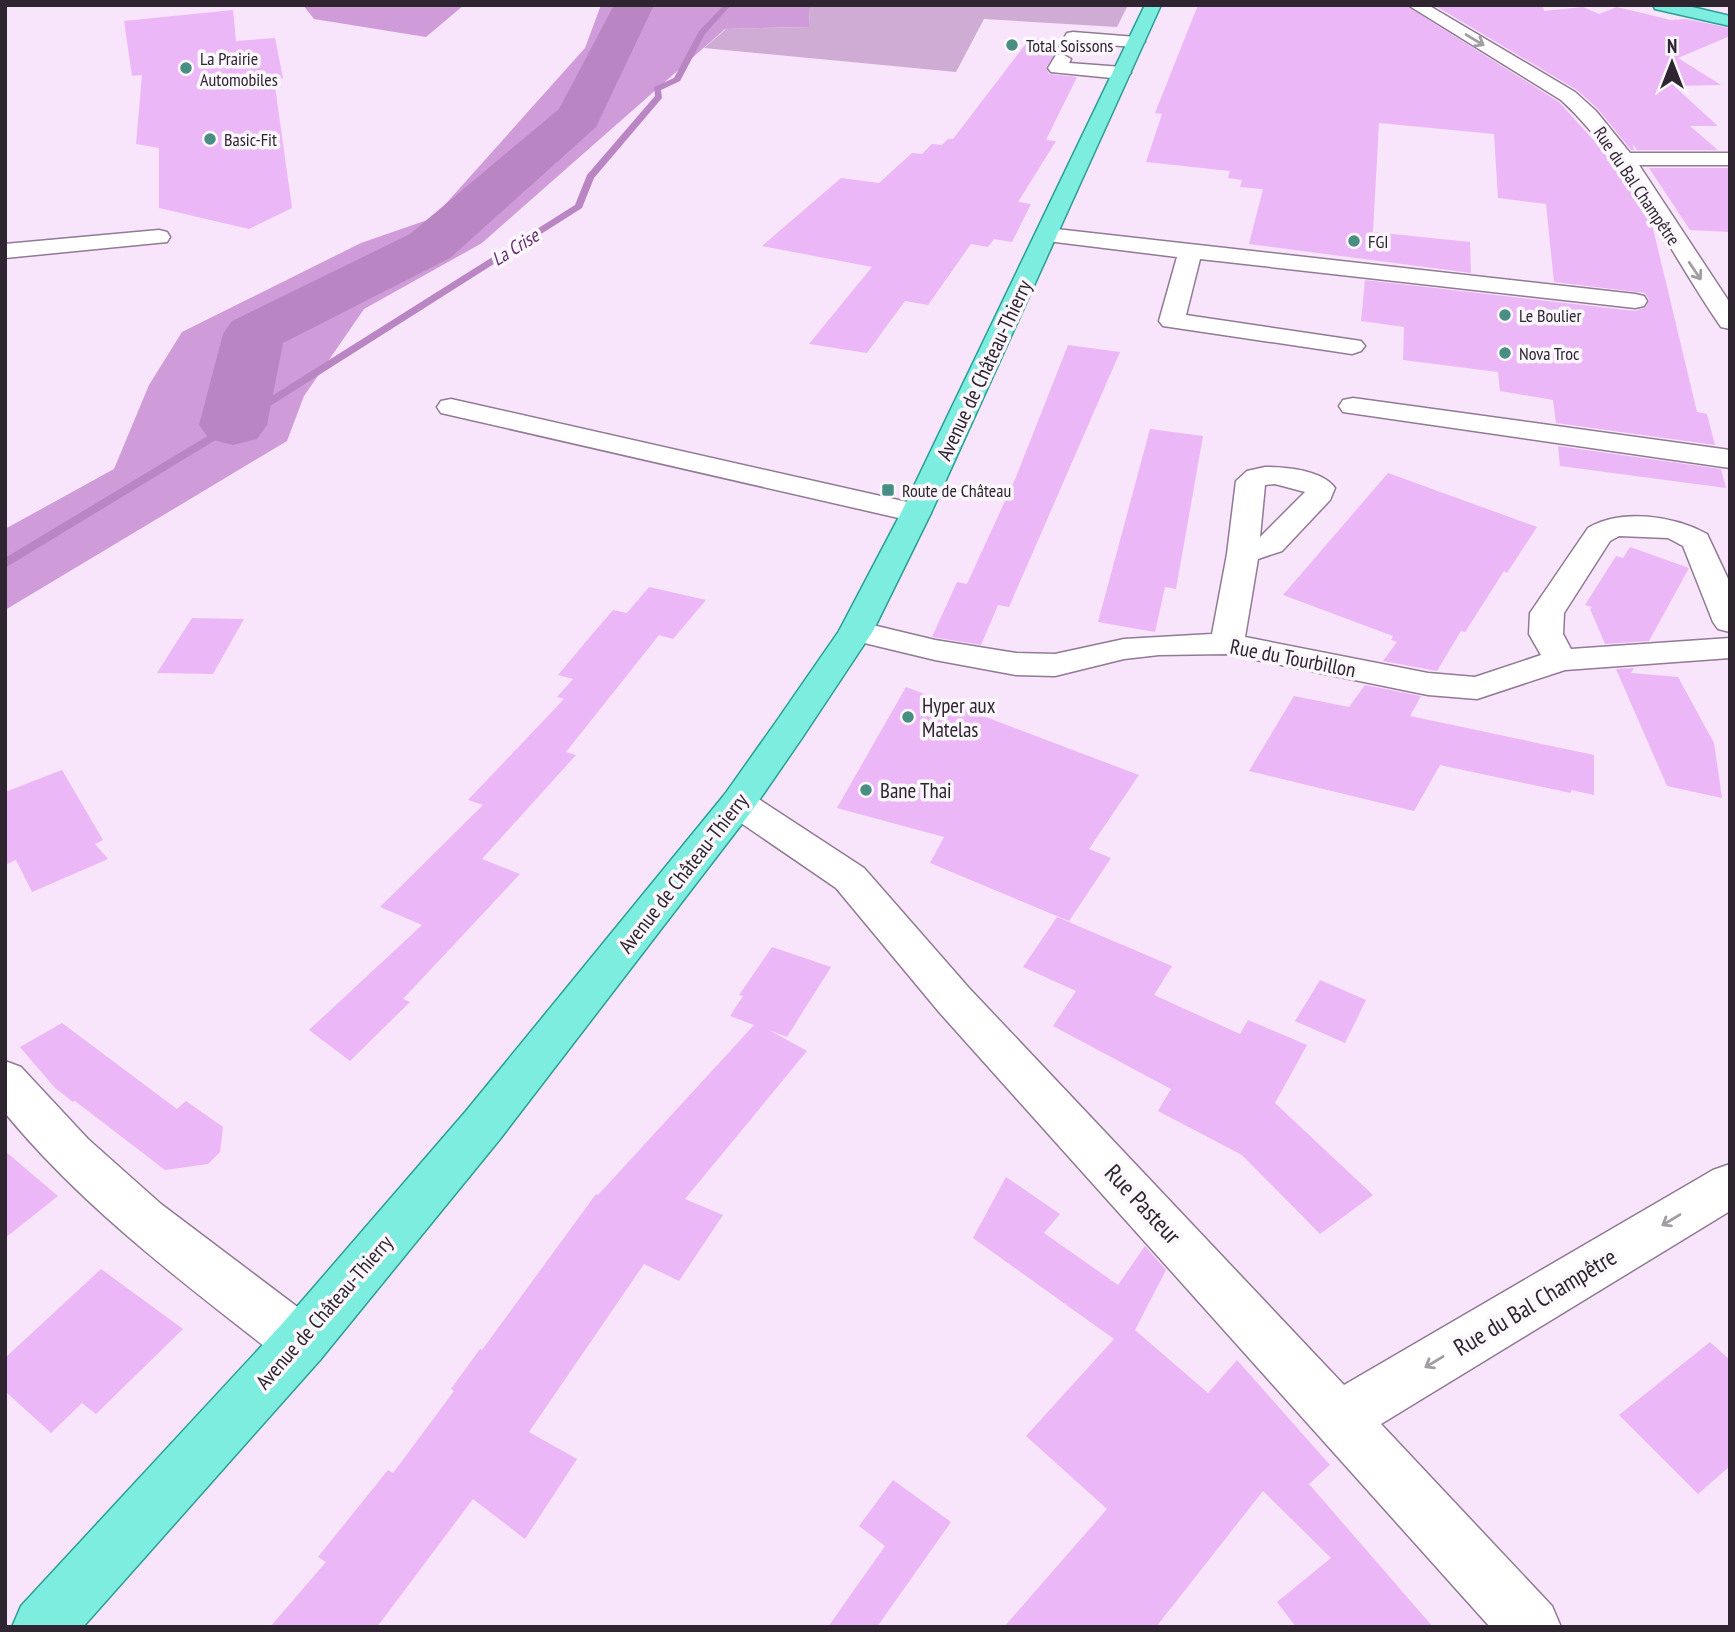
<svg xmlns="http://www.w3.org/2000/svg" width="1735" height="1632" viewBox="0 0 1735 1632" font-family="'PT Sans Narrow',sans-serif">
  <style>
    .green { fill: #ceacd4 }
    .forest { fill: #cf9bd9 }
    .lines { fill: none; stroke-linecap: round; stroke-linejoin: round }
    .stream { fill: #b986c3; fill-rule: evenodd }
    .river { fill: #b986c3; fill-rule: evenodd }
    .building { fill: #ecb7f7 }
    .minor-casing { stroke: #907a94; stroke-width: 3 }
    .major-casing { stroke: #299f95; stroke-width: 3 }
    .minor { fill: #fff; fill-rule: evenodd }
    .major { fill: #7dede0; fill-rule: evenodd }
    .oneway { stroke: #a19da2 }
    .poi-dot { fill: #498e83; stroke: #fcf7fd; stroke-width: 2.5 }
    .labels { text-anchor: middle; dominant-baseline: central; stroke-width: 7; stroke-linejoin: round; paint-order: stroke }
    .far-poi-label { font-size: 18px; fill: #2e2530; stroke: #fcf7fd; text-anchor: start }
    .far-street-label { font-size: 18px; fill: #2e2530; stroke: #fcf7fd }
    .far-water-label { font-size: 19px; font-style: italic; fill: #662872; stroke: #fcf7fd }
    .street-label { font-size: 21px; fill: #2e2530; stroke: #fcf7fd }
    .poi-label { font-size: 21px; fill: #2e2530; stroke: #fcf7fd; text-anchor: start }
    .near-street-label { font-size: 24px; fill: #2e2530; stroke: #fcf7fd }
  </style>
  <rect width="100%" height="100%" fill="#f8e4fb"/>
  <!-- green -->
  <path class="green" d="M810 5H1128L1117 27 984 19 956 72 704 48 726 29 809 27Z"/>
  <!-- forest -->
  <path class="forest" d="M303 5H464L426 37 314 19Z
    M601 5H810L809 27 725 29 482 243 364 309 304 396 287 441 5 610V529L114 469 149 385 182 332 361 243 433 218 585 48Z"/>
  <g class="lines">
    <!-- stream -->
    <path class="stream" d="M724 5H731L705 34 680 81 661 90 662 98 594 178 582 208 237 427 5 568V558L229 423 575 205 587 175 655 96 654 87 674 78 699 31Z"/>
    <!-- river -->
    <path class="river" d="M614 5H654L596 127 450 258 283 343 267 425 257 439 233 445 209 439 199 425 223 334 232 321 410 234 559 109Z"/>
  </g>
  <!-- building -->
  <path class="building" d="M1198 5H1405L1559 102 1605 153 1651 220 1697 412 1707 414 1715 445 1556 423 1553 400 1500 391 1498 372 1403 360 1404 327 1361 321 1365 280 1635 311 1646 307 1649 300 1645 293 1554 282 1546 204 1498 198 1494 134 1379 123 1373 232 1470 242 1471 273 1249 244 1263 189 1240 187 1242 180 1228 178 1230 171 1146 162 1162 114 1155 113Z
    M1434 5H1543L1544 11 1583 7 1599 14 1617 7 1671 20 1686 19 1730 28V36L1678 58 1721 85 1674 86 1718 126H1690L1718 150H1637L1633 144 1634 150H1631L1598 109 1577 90Z
    M233 10 236 41 275 38 283 78 274 79 292 208 249 229 159 208V148L136 144 142 75 132 76 124 21Z
    M1031 37 1058 43 1055 48 1058 52 1046 67 1049 74 1077 77 1046 140 1056 141 1018 202 1031 204 1012 242 994 239 988 247 971 244 928 305 905 301 867 353 809 344 872 267 762 246 841 178 879 183 912 153 922 154 932 144 942 145 948 139H953Z
    M1649 168H1730V232L1690 230Z
    M1068 345 1120 352 1009 607 998 605 981 645 932 637 957 582 967 584 1016 477Z
    M1150 429 1203 436 1176 589 1165 587 1155 632 1098 622Z
    M1558 446 1721 469 1726 488 1560 466Z
    M1388 473 1537 527 1507 573 1504 571 1465 632 1461 631 1437 671 1383 661 1397 642 1391 640 1393 636 1283 595Z
    M1630 547 1689 568 1649 641 1605 644 1590 609 1592 607 1585 605 1616 556 1623 558Z
    M649 587 706 600 673 639 659 635 566 752 576 755 482 859 520 874 403 999 410 1002 350 1061 309 1030 422 925 380 907 483 805 468 800 564 699 557 697 573 679 558 675 589 638 613 610 627 613Z
    M192 618 244 619 213 674 157 673Z
    M1634 668 1631 673 1678 677 1714 743 1722 798 1667 786 1616 669Z
    M1365 685 1421 696 1410 716 1594 755V795L1571 790V793L1440 765 1414 811 1249 771 1294 696 1349 707Z
    M906 687 1139 775 1089 849 1111 858 1069 921 930 863 944 837 837 808Z
    M62 770 103 840 95 844 108 859 32 892 16 860 5 865V792Z
    M1057 917 1172 966 1154 995 1240 1034 1248 1020 1307 1045 1275 1103 1373 1195 1320 1234 1242 1155 1158 1111 1171 1089 1053 1026 1076 991 1023 967Z
    M772 947 831 967 787 1037 769 1030 807 1051 685 1199 723 1215 679 1281 644 1264 529 1432 577 1459 525 1539 473 1499 377 1627H270L326 1562 318 1557 388 1470 393 1473 454 1391 451 1389 480 1349 482 1350 596 1194 598 1195 754 1025 730 1016 743 996 739 995Z
    M1320 980 1366 1000 1345 1043 1295 1021Z
    M62 1023 177 1109 186 1101 223 1127 220 1152 208 1164 165 1170 75 1101 73 1102 55 1088 20 1047Z
    M5 1151 58 1196 5 1238Z
    M1006 1177 1060 1214 1044 1233 1118 1285 1145 1246 1166 1270 1135 1330 1208 1393 1237 1360 1330 1465 1309 1484 1433 1627H1296L1277 1602 1331 1558 1263 1491 1156 1627H1004L1107 1509 1026 1436 1114 1339 973 1238Z
    M101 1269 183 1329 96 1414 82 1403 51 1433 5 1391V1358Z
    M1710 1342 1730 1360V1466L1698 1494 1619 1415Z
    M893 1480 951 1522 877 1627H828L885 1546 859 1526Z"/>
  <g class="lines">
    <defs>
      <path id="minor" d="M1408 5H1428L1575 92 1596 111 1630 153H1730V165H1639L1730 303V329L1721 327C1669 252 1629 163 1561 100Z
        M1073 32 1136 37 1145 42 1136 47 1079 43 1073 52H1061L1058 48 1067 33Z
        M1062 54 1071 59 1069 63 1122 67 1131 73 1122 79 1051 72 1048 68 1056 55Z
        M1047 228 1635 294 1644 296 1647 301 1644 306 1635 308 1200 259 1186 315 1361 341 1365 346 1361 351 1352 354 1163 326 1159 321 1177 257 1039 240 1036 235 1039 230Z
        M159 230 167 232 170 237 167 242 5 258V244Z
        M1353 398 1730 450V468L1343 412 1339 406 1343 400Z
        M451 399 916 504 927 507 931 513 927 519 916 522 441 413 437 407 441 401Z
        M1265 467C1286 467 1322 470 1335 488L1330 500 1282 551 1258 559 1245 637 1428 673 1475 677 1541 655 1529 634 1530 613 1588 528C1621 508 1675 516 1707 534L1730 583V632L1718 629 1713 622 1683 546 1668 538 1619 536 1610 541 1564 613 1563 634 1571 649 1730 638V658L1565 670 1477 699 1428 695 1227 654 1159 655 1124 659 1055 676 1016 675 935 660 856 641 844 638 839 631 844 624 856 621 935 640 1016 653 1055 654 1124 639 1212 634 1227 554 1236 481 1247 471ZM1275 484 1305 492 1260 537 1265 485Z
        M738 790 751 794 864 868 969 988 1344 1385 1713 1170 1730 1164V1211L1381 1424 1552 1606 1561 1627H1490L939 1012 836 888 725 812 719 803 725 794Z
        M5 1061 21 1067 88 1139 161 1204 320 1324 327 1342 320 1360 301 1367 282 1360C185 1284 84 1209 5 1113Z"/>
      <path id="major" d="M1145 5H1161L931 513 873 631 802 738 751 812 500 1139 320 1360 83 1627H12L21 1606 282 1324 466 1111 725 794 776 722 839 631 901 513Z
        M1653 5H1684L1730 16V26L1655 9Z"/>
    </defs>
    <!-- minor casing -->
    <use href="#minor" class="minor-casing"/>
    <!-- major casing -->
    <use href="#major" class="major-casing"/>
    <!-- minor -->
    <use href="#minor" class="minor"/>
    <!-- major -->
    <use href="#major" class="major"/>
  </g>
  <!-- one-way arrows -->
  <defs><path id="oneway-shaft" d="M-6 0H5M1.5-3L5.5 0L1.5 3" fill="none" stroke-width="1.6" stroke-linecap="round" stroke-linejoin="round" transform="scale(1.75)"/></defs>
  <g class="oneway">
    <use href="#oneway-shaft" transform="translate(1475 40) rotate(31)"/>
    <use href="#oneway-shaft" transform="translate(1695 271) rotate(56)"/>
    <use href="#oneway-shaft" transform="translate(1671 1220) rotate(149)"/>
    <use href="#oneway-shaft" transform="translate(1434 1362) rotate(149)"/>
  </g>
  <!-- markers -->
  <g class="poi-dot">
    <circle cx="1012" cy="45" r="7"/>
    <circle cx="186" cy="68" r="7"/>
    <circle cx="210" cy="139" r="7"/>
    <circle cx="1354" cy="241" r="7"/>
    <circle cx="1505" cy="315" r="7"/>
    <circle cx="1505" cy="353" r="7"/>
    <rect x="881" y="483" width="14" height="14" rx="3.5"/>
    <circle cx="908" cy="717" r="7"/>
    <circle cx="866" cy="790" r="7"/>
  </g>
  <g class="labels">
    <!-- far-poi labels -->
    <g class="far-poi-label">
      <text x="1026" y="45">Total Soissons</text>
      <text x="200" y="58">La Prairie<tspan x="200" dy="21">Automobiles</tspan></text>
      <text x="224" y="139">Basic-Fit</text>
      <text x="1368" y="241">FGI</text>
      <text x="1519" y="315">Le Boulier</text>
      <text x="1519" y="353">Nova Troc</text>
      <text x="902" y="490">Route de Château</text>
    </g>
    <!-- far-street labels -->
    <g class="far-street-label">
      <text transform="translate(1637 186) rotate(56)">Rue du Bal Champêtre</text>
    </g>
    <!-- far-water labels -->
    <g class="far-water-label">
      <text transform="translate(515 247) rotate(-32)">La Crise</text>
    </g>
    <!-- street labels -->
    <g class="street-label">
      <text transform="translate(984 370) rotate(-65)">Avenue de Château-Thierry</text>
      <text transform="translate(1293 658) rotate(11)">Rue du Tourbillon</text>
      <text transform="translate(683 873) rotate(-52)">Avenue de Château-Thierry</text>
      <text transform="translate(324 1312) rotate(-49)">Avenue de Château-Thierry</text>
    </g>
    <!-- poi labels -->
    <g class="poi-label">
      <text x="922" y="705">Hyper aux<tspan x="922" dy="24">Matelas</tspan></text>
      <text x="880" y="790">Bane Thai</text>
    </g>
    <!-- near-street labels -->
    <g class="near-street-label">
      <text transform="translate(1143 1204) rotate(47)">Rue Pasteur</text>
      <text transform="translate(1535 1302) rotate(-31)">Rue du Bal Champêtre</text>
    </g>
  </g>
  <!-- border -->
  <rect width="1735" height="1632" fill="none" stroke="#2e2530" stroke-width="14"/>
  <!-- north arrow -->
  <g transform="translate(1672 63)" stroke="#fcf7fd" stroke-width="5" paint-order="stroke">
  <path d="M0-5L12 26L0 18L-12 26Z" fill="#2e2530"/>
  <text y="-10" font-size="19" font-weight="bold" text-anchor="middle" fill="#2e2530">N</text>
  </g>
</svg>
